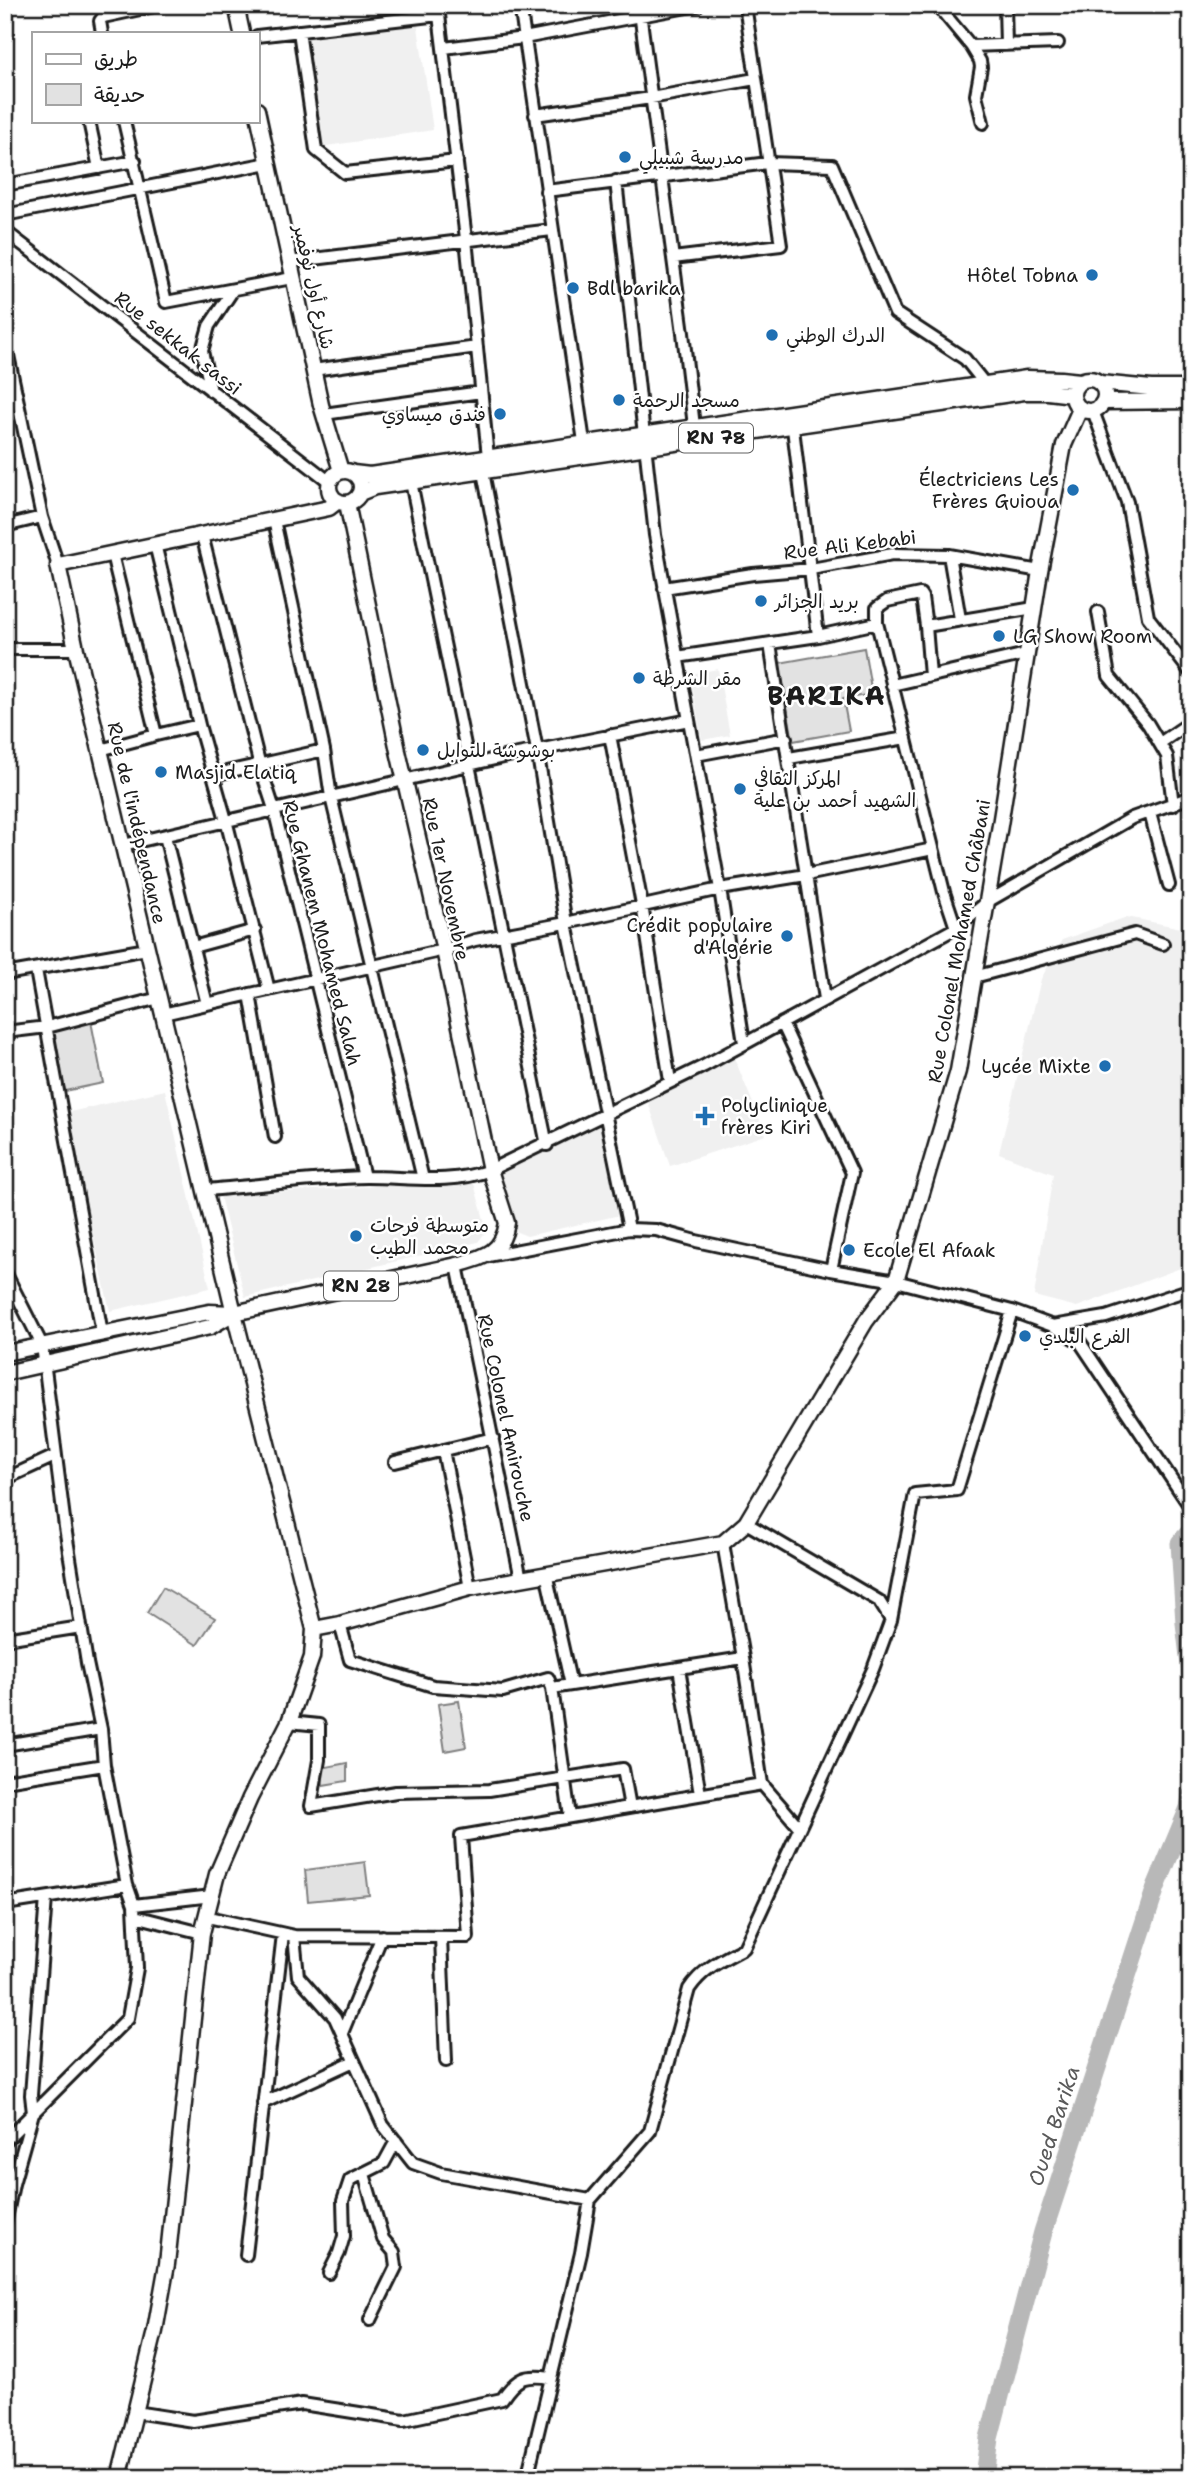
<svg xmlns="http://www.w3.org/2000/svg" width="1196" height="2483" viewBox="0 0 1196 2483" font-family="'Shantell Sans','Playpen Sans Arabic',sans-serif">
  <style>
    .built { fill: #f0f0f0 }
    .green { fill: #e2e2e2; stroke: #7f7f7f; stroke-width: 2 }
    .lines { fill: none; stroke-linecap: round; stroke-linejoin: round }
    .river { stroke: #b8b8b8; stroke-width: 19 }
    .minor-casing { stroke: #1c1c1c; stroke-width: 16 }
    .major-casing { stroke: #1c1c1c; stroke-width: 19 }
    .minor { stroke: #fff; stroke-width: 10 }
    .major { stroke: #fff; stroke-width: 14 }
    .poi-dot { fill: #1f6fb2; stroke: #fff; stroke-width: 2.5 }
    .labels { text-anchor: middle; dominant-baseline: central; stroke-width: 5; stroke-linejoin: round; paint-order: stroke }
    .shield { fill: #fff; stroke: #606060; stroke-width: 2 }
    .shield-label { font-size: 18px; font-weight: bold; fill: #1c1c1c }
    .poi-label { font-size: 19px; fill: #1c1c1c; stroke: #fff; text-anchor: start }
    .street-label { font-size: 19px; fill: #1c1c1c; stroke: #fff }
    .water-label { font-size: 21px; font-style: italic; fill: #5a5a5a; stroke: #fff }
    .district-label { font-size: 26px; font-weight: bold; letter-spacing: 2px; fill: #1c1c1c; stroke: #fff }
  </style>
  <rect width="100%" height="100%" fill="#fff"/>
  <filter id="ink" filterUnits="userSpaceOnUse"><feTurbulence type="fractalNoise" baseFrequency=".0143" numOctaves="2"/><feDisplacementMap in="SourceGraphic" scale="14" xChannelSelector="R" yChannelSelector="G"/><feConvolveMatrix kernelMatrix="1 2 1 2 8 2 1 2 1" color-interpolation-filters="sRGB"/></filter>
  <g filter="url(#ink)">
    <!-- built -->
    <path class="built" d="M417 20 433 130 320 147 304 37Z
      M718 669 730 735 702 740 690 674Z
      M1127 917 1191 930V1264L1077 1307 1034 1296 1053 1174 999 1153 1041 979 1062 940Z
      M731 1050 766 1135 670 1166 646 1096Z
      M165 1090 210 1288 110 1311 66 1113Z
      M603 1120 620 1215 527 1236 517 1232 513 1229 499 1170Z
      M473 1180 487 1230 478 1242 245 1297 220 1196Z"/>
    <!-- green -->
    <path class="green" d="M864 648 872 694 843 699 849 731 793 741 779 663Z
      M90 1016 103 1083 65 1091 51 1024Z
      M163 1587 215 1618 197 1645 147 1613Z
      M459 1701 466 1747 445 1751 438 1704Z
      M347 1763V1781L323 1785 321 1768Z
      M365 1862 369 1895 308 1901 305 1870Z"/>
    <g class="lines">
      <!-- river -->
      <path class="river" d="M1191 1531 1180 1543 1185 1623 1191 1674
        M984 2478 989 2438 1043 2232 1156 1887 1189 1808 1191 1796"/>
      <defs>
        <path id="minor" d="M520 5 584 442
          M639 5 683 333 694 426
          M937 5 971 46 980 61 981 67 976 95 983 123
          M1005 5 1006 45
          M299 31 316 150 345 173 457 161
          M102 33 100 21 103 17 159 5
          M257 36 439 15 466 239 488 457
          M971 46 1058 43
          M444 48 524 38 698 5
          M535 115 651 98 755 79
          M89 121 99 168
          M124 121 166 302 292 278
          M616 181 655 535 720 889 744 1043
          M5 185 135 161
          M546 191 768 163 832 165 895 313 965 359 985 384
          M5 215 268 163
          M5 231 330 482
          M673 258 781 245 745 5
          M289 262 552 230
          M5 341 42 517 58 565
          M313 370 477 347
          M211 391 202 351 209 326 233 290
          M1093 411 1127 502 1148 617 1191 673
          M324 414 481 392
          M792 420 818 636 877 623
          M483 472 537 750 566 923 629 1229
          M411 482 547 1145
          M274 520 324 750 331 797 423 1179
          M5 526 42 517
          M202 535 260 766 274 809 364 1177
          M155 544 199 725 226 820 269 990
          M112 554 156 735 199 725
          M949 555 960 619
          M664 588 753 574 811 569 893 554 949 555 1040 571
          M1098 612 1109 676 1148 724 1167 756 1173 805
          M926 626 922 597 920 594 887 601 877 608V623L944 892 956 928
          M5 649H76
          M677 657 818 636
          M930 676 926 626 1034 608
          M892 685 1026 654
          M610 735 642 905 670 1081
          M1160 743 1191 722
          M100 750 156 735
          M696 755 786 738
          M789 758 906 738
          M213 775 324 750
          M1150 813 1169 885
          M165 836 207 1004
          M123 845 508 756 689 720
          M193 947 255 930
          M36 970 102 1333
          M5 974 147 949
          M974 977 1135 934 1163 944
          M250 994 275 1137
          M825 999 806 875 933 849
          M163 1014 444 950 475 940 566 923 720 889 806 875 770 644
          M782 1023 852 1173 831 1270
          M5 1032 47 1027 159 998
          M205 1190C258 1186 313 1178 367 1177 408 1177 450 1185 490 1170L704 1066 956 928 987 902 1132 818 1191 797
          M488 1256 629 1229 656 1230 696 1241 831 1270 896 1281 1012 1311 1053 1326 1080 1342 1191 1508
          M457 1265 521 1579
          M5 1272 42 1345 65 1527 87 1663 101 1729 104 1765 127 1885 134 1905 137 1968 128 2018 5 2141
          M1053 1326 1106 1317 1191 1289
          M443 1450 470 1588
          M395 1462 493 1438
          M5 1479 55 1456
          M746 1523 879 1601 891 1620
          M723 1543 743 1658 762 1784 799 1827
          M546 1573 571 1685 743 1658
          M340 1624 350 1660 433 1686 503 1691 548 1678 552 1688 571 1685
          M5 1639 81 1627
          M679 1668 700 1794
          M552 1688 570 1817
          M289 1722 319 1725V1760L311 1806 396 1792 489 1790 623 1769 630 1807
          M5 1745 101 1729
          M5 1781 104 1765
          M5 1904 127 1885
          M134 1905 212 1896
          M135 1916 202 1933
          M208 1917 294 1936 298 1976 335 2018 383 2125 413 2163 441 2173 590 2200 650 2131 689 1989C703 1968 722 1960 744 1948L873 1669 891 1620 915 1494 957 1490 1012 1311
          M294 1936 468 1937 461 1836 762 1784
          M441 1937 446 2061
          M342 2033 382 1936
          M263 2103 354 2061
          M364 2174 383 2239 394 2252 396 2267 370 2320
          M5 2224 13 2184 33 2113 31 2095 46 1898
          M246 2255 283 1934
          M329 2273 339 2253 344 2236 343 2201 350 2180 384 2163 396 2141
          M135 2412 193 2421 302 2404 404 2420 502 2399C517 2377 525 2374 551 2378
          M527 2478 581 2253 590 2200"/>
        <path id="major" d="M236 5 242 33
          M257 110 321 405 341 471
          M1073 395a16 16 0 1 1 32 0a16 16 0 1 1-32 0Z
          M1100 383 1151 388H1191
          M1104 402 1191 401
          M329 487a16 16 0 1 1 32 0a16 16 0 1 1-32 0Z
          M353 473 370 475 1027 378 1061 379 1080 381
          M360 493 375 487 1024 392H1048L1073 395
          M5 1353 209 1312 233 1313
          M5 1373 210 1327 234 1313 457 1265C484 1257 502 1254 507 1223L490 1170 444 950 398 751 347 503
          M314 1629 340 1624 470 1588 723 1543 746 1523 866 1321 896 1281 958 1071 1000 825 1040 571 1064 445 1080 409
          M119 2478 155 2331 167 2264 202 1933 217 1874 250 1798 289 1722 312 1657 314 1629 234 1313 76 649 58 565 329 508 338 501"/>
      </defs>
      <!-- minor casing -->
      <use href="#minor" class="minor-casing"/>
      <!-- major casing -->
      <use href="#major" class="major-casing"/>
      <!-- minor -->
      <use href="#minor" class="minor"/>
      <!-- major -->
      <use href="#major" class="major"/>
    </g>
  </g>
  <!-- markers -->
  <g class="poi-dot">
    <circle cx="625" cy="157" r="7"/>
    <circle cx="1092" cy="275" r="7"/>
    <circle cx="573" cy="288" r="7"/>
    <circle cx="772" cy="335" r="7"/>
    <circle cx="619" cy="400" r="7"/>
    <circle cx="500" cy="414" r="7"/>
    <circle cx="1073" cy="490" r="7"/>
    <circle cx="761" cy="601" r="7"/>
    <circle cx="999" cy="636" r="7"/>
    <circle cx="639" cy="678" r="7"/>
    <circle cx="423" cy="750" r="7"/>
    <circle cx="161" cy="772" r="7"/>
    <circle cx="740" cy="789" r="7"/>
    <circle cx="787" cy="936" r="7"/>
    <circle cx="1105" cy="1066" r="7"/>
    <path d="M701.5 1105.5h7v7h7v7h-7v7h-7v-7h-7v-7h7z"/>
    <circle cx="356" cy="1236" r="7"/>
    <circle cx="849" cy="1250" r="7"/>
    <circle cx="1025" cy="1336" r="7"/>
  </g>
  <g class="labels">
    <!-- shield labels -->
    <g class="shield">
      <rect x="679" y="423.5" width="74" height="29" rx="5"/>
      <rect x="324" y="1271.5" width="74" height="29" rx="5"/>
    </g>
    <g class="shield-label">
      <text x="716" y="438">RN 78</text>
      <text x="361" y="1286">RN 28</text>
    </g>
    <!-- poi labels -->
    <g class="poi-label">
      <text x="639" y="157">مدرسة شبيلي</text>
      <text x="1078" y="275" text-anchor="end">Hôtel Tobna</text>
      <text x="587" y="288">Bdl barika</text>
      <text x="786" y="335">الدرك الوطني</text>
      <text x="633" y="400">مسجد الرحمة</text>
      <text x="486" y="414" text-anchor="end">فندق ميساوي</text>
      <text x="1059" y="479" text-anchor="end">Électriciens Les<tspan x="1059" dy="22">Frères Guioua</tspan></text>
      <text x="775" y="601">بريد الجزائر</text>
      <text x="1013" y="636">LG Show Room</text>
      <text x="653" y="678">مقر الشرطة</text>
      <text x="437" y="750">بوشوشة للتوابل</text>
      <text x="175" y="772">Masjid Elatiq</text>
      <text x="754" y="778">المركز الثقافي<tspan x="754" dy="22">الشهيد أحمد بن علية</tspan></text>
      <text x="773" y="925" text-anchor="end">Crédit populaire<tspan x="773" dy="22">d'Algérie</tspan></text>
      <text x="1091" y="1066" text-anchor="end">Lycée Mixte</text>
      <text x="721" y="1105">Polyclinique<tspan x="721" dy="22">frères Kiri</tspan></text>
      <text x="370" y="1225">متوسطة فرحات<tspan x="370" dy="22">محمد الطيب</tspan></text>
      <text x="863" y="1250">Ecole El Afaak</text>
      <text x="1039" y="1336">الفرع البلدي</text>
    </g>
    <!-- street labels -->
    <g class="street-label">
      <text transform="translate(314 287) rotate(77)">شارع أول نوفمبر</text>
      <text transform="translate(178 343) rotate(38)">Rue sekkak sassi</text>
      <text transform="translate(850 545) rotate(-7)">Rue Ali Kebabi</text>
      <text transform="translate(137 823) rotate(77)">Rue de l'indépendance</text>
      <text transform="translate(446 879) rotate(78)">Rue 1er Novembre</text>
      <text transform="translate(322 933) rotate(76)">Rue Ghanem Mohamed Salah</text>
      <text transform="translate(959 941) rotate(-80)">Rue Colonel Mohamed Châbani</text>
      <text transform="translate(506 1418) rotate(78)">Rue Colonel Amirouche</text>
    </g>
    <!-- water labels -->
    <g class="water-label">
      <text transform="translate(1054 2126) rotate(-72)">Oued Barika</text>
    </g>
    <!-- district labels -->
    <g class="district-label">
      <text x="827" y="695">BARIKA</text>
    </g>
  </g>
  <!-- margin -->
  <rect width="1196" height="2483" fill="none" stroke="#fff" stroke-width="28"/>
  <rect x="14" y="14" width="1168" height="2455" fill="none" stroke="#1c1c1c" stroke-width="2.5" filter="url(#ink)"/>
  <!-- legend -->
  <rect x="32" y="32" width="228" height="91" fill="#ffffff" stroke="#a4a4a4" stroke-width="2"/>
  <rect x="46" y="54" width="35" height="10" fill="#ffffff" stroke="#a4a4a4" stroke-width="2"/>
  <text x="94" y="66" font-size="21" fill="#1c1c1c">طريق</text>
  <rect x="46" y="84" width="35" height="21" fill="#e2e2e2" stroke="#a4a4a4" stroke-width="2"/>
  <text x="94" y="102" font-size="21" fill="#1c1c1c">حديقة</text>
</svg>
